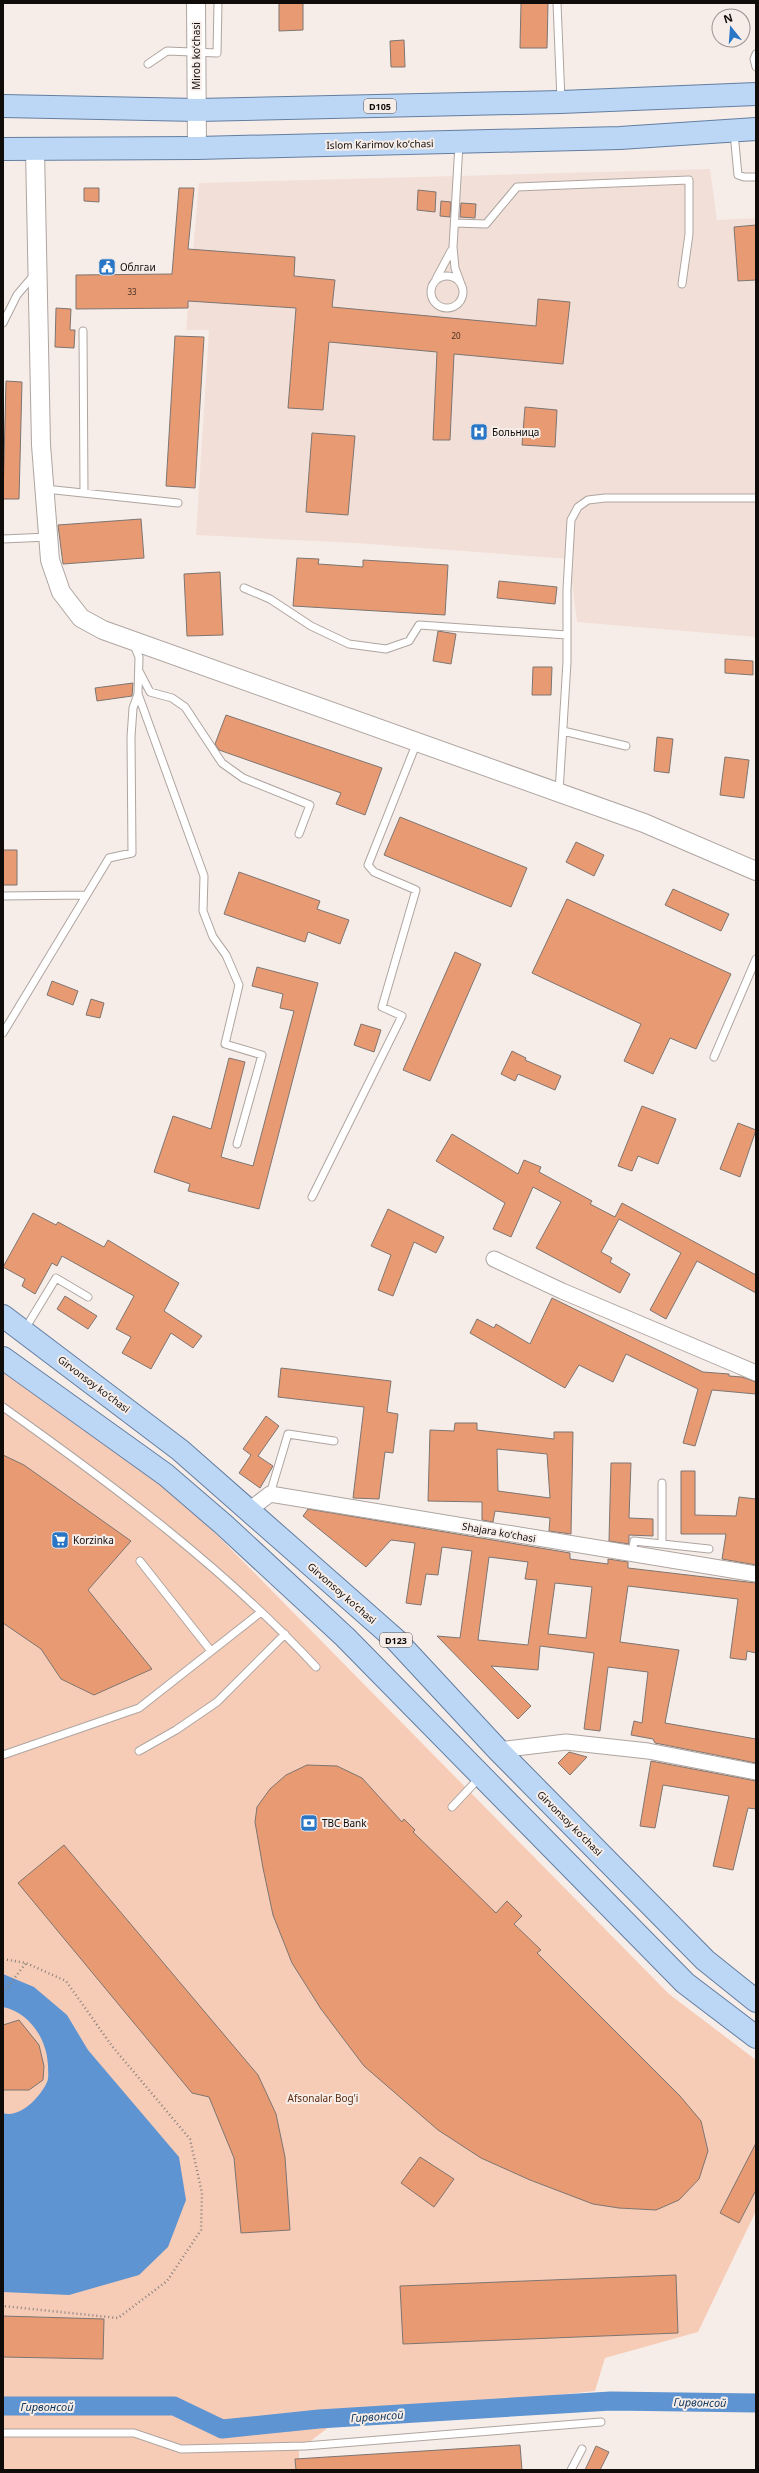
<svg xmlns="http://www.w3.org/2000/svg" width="759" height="2473" viewBox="0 0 759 2473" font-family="'Noto Sans',sans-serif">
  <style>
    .built { fill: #f2e0d8 }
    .green { fill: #f7ccb7 }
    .water { fill: #5e94d1 }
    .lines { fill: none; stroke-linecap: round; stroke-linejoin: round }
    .canal { stroke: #5e94d1; stroke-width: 19 }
    .building { fill: #e89a73; stroke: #7e7571; fill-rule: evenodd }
    .service-casing { stroke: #aea5a0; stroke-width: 9 }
    .minor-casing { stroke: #aea5a0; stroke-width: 17 }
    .tertiary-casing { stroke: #aea5a0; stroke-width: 20 }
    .primary-casing { stroke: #637ea0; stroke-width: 24 }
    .path { stroke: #88817e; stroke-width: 2.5; stroke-dasharray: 1 3; stroke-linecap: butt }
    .service { stroke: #fff; stroke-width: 7 }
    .minor { stroke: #fff; stroke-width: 15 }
    .tertiary { stroke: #fff; stroke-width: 18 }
    .primary { stroke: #bcd7f6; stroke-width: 22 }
    .labels { text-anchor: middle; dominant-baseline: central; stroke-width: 4; stroke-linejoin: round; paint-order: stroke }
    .number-label { font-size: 8px; fill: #453024 }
    .shield { fill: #f7ede8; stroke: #55504d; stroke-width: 1 }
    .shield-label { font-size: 9px; font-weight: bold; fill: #0f0c0a }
    .street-label { font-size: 10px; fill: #0f0c0a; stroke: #f7ede8 }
    .poi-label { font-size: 10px; fill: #0f0c0a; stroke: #f7ede8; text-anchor: start }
    .park-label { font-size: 10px; fill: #5e2d10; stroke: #f7ede8 }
    .water-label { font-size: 11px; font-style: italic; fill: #113860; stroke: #f7ede8 }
  </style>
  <rect width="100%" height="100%" fill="#f7ede8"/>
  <!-- built -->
  <path class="built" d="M710 169 717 220 756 218V637L577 622 569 559 355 543 196 535 209 330H186L199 183Z"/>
  <!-- green -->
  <path class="green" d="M3 1371 153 1470 669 1994 756 2060V2211L698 2332 605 2358 595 2391 342 2417 299 2450V2470H3Z"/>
  <!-- water -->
  <path class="water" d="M3 1974 34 1987 67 2015 88 2050 179 2157 186 2200 168 2247 139 2275 69 2295 3 2292V2113C20 2119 41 2096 47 2082 49 2078 48 2071 48 2066 47 2039 30 2013 3 2007Z"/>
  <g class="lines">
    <!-- canal -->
    <path class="canal" d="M3 2406H174L222 2429 319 2419 611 2401 756 2403"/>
  </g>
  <!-- building -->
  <path class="building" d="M279 3H303V30L279 31Z
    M521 3H548L547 48H520Z
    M404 40 405 67H391L390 41Z
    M84 188H99V202L84 201Z
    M179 188H194L188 249 295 257 294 276 335 280 332 307 536 326 538 299 570 302 563 364 454 354 450 440H433L437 352 329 342 323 410 288 408 296 308 188 301V308L76 309V275L172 274Z
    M418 190 436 192 435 212 417 210Z
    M441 201 451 202 450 217 440 216Z
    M461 203 476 204 475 218 460 217Z
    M756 225V280L738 281 734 227Z
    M56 308 71 309 70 330H75L74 348 55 347Z
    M175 336 204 337 195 488 166 486Z
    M6 381 22 382 19 499H3Z
    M525 407 557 410 555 447 522 445Z
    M312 433 355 436 348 515 306 512Z
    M141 519 144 558 63 564 58 525Z
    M297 558 319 559 318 564 363 567V560L448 565 445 615 293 606Z
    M220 572 223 635 187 636 184 574Z
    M499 581 557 587 555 604 497 598Z
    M438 631 456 634 451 664 433 661Z
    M725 659 753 661V675L725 673Z
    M533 667H552L551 695H532Z
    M133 683 132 696 97 701 95 688Z
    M226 715 382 768 365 815 336 804 341 793 219 750 215 744Z
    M657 737 673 739 669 773 654 771Z
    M725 757 749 760 744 798 720 795Z
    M400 817 527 868 511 907 384 855Z
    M576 842 604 855 594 876 566 862Z
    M3 850H17V885H3Z
    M239 872 320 901 317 909 349 920 340 944 308 932 305 942 224 914Z
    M673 889 729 914 721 931 665 905Z
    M567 899 731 974 696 1049 670 1038 653 1074 624 1061 641 1024 532 973Z
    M455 952 481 964 430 1081 403 1070Z
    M257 967 318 983 259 1209 188 1191 190 1184 154 1172 173 1116 211 1129 229 1058 245 1062 221 1157 253 1166 294 1011 280 1008 283 994 252 986Z
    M52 981 78 991 73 1005 47 995Z
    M91 999 104 1003 100 1018 86 1015Z
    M361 1024 381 1030 374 1052 354 1045Z
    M512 1051 526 1058 525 1060 561 1076 555 1090 518 1074 515 1081 501 1074Z
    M642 1106 676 1119 658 1164 638 1156 632 1171 618 1166Z
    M738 1123 756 1130 740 1177 720 1169Z
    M452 1134 518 1174 524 1160 541 1167 539 1172 592 1201 590 1204 615 1217 622 1203 756 1275V1293L697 1261 666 1319 650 1310 681 1253 619 1219 601 1252 612 1258 610 1262 630 1274 620 1293 536 1248 561 1202 533 1187 511 1237 493 1229 505 1203 436 1161Z
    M388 1209 444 1237 436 1253 414 1242 393 1296 378 1290 391 1255 371 1246Z
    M33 1213 56 1225 58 1222 104 1247 108 1240 179 1283 164 1311 202 1336 193 1348 171 1333 151 1369 122 1353 131 1337 116 1329 134 1296 62 1256 57 1266 52 1263 35 1294 22 1286 25 1279 3 1267Z
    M65 1296 97 1316 88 1329 57 1309Z
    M552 1298 703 1372 729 1374V1376L742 1377 756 1382V1394L712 1390 695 1446 683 1443 698 1389 626 1354 613 1382 579 1365 565 1388 470 1333 477 1319 494 1328 496 1324 530 1344Z
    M281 1368 391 1381 387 1412 398 1414 393 1453 385 1452 379 1499 353 1498 364 1407 278 1397Z
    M266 1416 279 1426 258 1456 273 1466 260 1488 239 1473 251 1455 243 1449Z
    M455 1423H477V1430L554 1439V1432H573L571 1534 549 1531 550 1518 495 1511 493 1522 482 1520V1502L428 1501 430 1430 454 1431ZM497 1449 547 1454 550 1498 498 1491Z
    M3 1455 24 1465 131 1541 88 1590 152 1669 94 1695 61 1679 41 1649 3 1623Z
    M611 1463H631L629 1518 653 1519V1536L629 1535V1544L609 1541Z
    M681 1471H695V1515L736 1516 739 1497 756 1499V1565L722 1559 726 1534H681Z
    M308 1509 570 1553V1559L608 1564V1559L628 1562V1568L756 1583V1653L747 1651 746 1660 730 1658 738 1599 628 1586 620 1642 679 1650 665 1723 756 1739V1763L655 1743 653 1739 631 1735 634 1721 642 1723 648 1672 608 1667 600 1731 584 1729 594 1653 540 1646 538 1670 491 1666 531 1706 518 1719 437 1636 460 1638 472 1551 442 1547 438 1575 426 1574 421 1605 406 1603 415 1543 391 1540 366 1567 303 1516ZM489 1557 528 1562 525 1579 537 1580 528 1645 478 1640ZM555 1583 592 1587 586 1638 548 1634Z
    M569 1752 587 1757 570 1775 558 1763Z
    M651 1761 756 1781V1809L748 1808 733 1870 713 1866 729 1796 663 1785 655 1828 640 1826Z
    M307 1765 337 1766 362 1778 402 1822 404 1819 415 1830 413 1832 496 1913 507 1901 522 1916 514 1924 541 1950 537 1953 680 2096 701 2121 708 2151 699 2179 679 2200 656 2210 619 2208 593 2204 530 2180 481 2158 438 2130 364 2066 321 2009 292 1963 273 1915 263 1868 255 1822 257 1807 270 1789 286 1775Z
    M64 1845 258 2075 276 2114 285 2157 290 2230 241 2233 234 2158 209 2097 192 2093 18 1883Z
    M19 2020 39 2045 44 2066 43 2080 29 2090H3V2025Z
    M756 2143V2190L739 2223 720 2213Z
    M420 2157 454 2179 434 2207 401 2183Z
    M676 2275 678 2333 403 2344 400 2286Z
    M3 2316 104 2319 103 2359 3 2357Z
    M520 2445 522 2470H296L295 2459Z
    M596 2446 609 2452 600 2470H585Z"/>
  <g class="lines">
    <defs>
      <path id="service" d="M557 3 561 100
        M756 54 754 59 756 67
        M148 64 167 51 217 53 218 3
        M734 133 738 175 744 177H756
        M459 144 453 247 455 268 462 287
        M455 223 486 224 517 187 689 180V234L682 284
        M431 292a16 16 0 1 1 32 0a16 16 0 1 1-32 0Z
        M436 279 451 251
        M3 323 17 295 34 275
        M83 331 84 493
        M45 489 178 503
        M3 539 48 537
        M244 588 270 599 311 626 349 644 386 649 409 641 419 625 567 635
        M133 643 139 657 138 694 204 876 203 911 213 937 226 955 239 985 225 1044 262 1055 237 1144
        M139 671 150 692 172 698 185 707 222 763 243 778 310 805 299 834
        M563 731 626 746
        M559 792 567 662V589L571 520 578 507 588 500 605 498H756
        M3 896 86 895
        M3 1033 109 858 132 853 131 737 133 708 138 694
        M714 1057 756 959
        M312 1197 402 1016 382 1007 416 890 374 872 368 865 417 742
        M25 1329 56 1278 88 1297
        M3 1407C114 1486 223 1567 316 1667
        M270 1494 288 1434 334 1441
        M662 1544V1483
        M632 1555 634 1541 709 1549
        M140 1561 211 1651
        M139 1751 176 1730 217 1702 285 1634
        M3 1755 139 1708 261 1612
        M452 1807 480 1777
        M3 2433H134L181 2449 305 2446 601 2422
        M571 2470 582 2449"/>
      <path id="minor" d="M494 1259 562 1291 756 1373
        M248 1511 270 1494 756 1574
        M498 1750 566 1742 648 1751 756 1772"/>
      <path id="tertiary" d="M196 3 197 148
        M35 149 41 445 50 560 61 592 81 618 103 630 644 823 756 871"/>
      <path id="primary" d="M3 106 197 110 561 102 756 94
        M3 149 197 148 620 138 756 129
        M3 1316 180 1450 396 1640 498 1750 705 1960 756 2001
        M3 1358 166 1475 223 1524 345 1637 685 1983 756 2037"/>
    </defs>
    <!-- service casing -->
    <use href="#service" class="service-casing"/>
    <!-- minor casing -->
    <use href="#minor" class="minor-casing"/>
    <!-- tertiary casing -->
    <use href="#tertiary" class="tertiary-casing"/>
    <!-- primary casing -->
    <use href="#primary" class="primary-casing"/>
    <!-- path -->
    <path class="path" d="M3 1959 26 1963 66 1981 112 2046 190 2139 202 2193 201 2230 167 2281 118 2318 3 2306
      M3 1993 26 1963"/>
    <!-- service -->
    <use href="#service" class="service"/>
    <!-- minor -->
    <use href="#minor" class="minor"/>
    <!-- tertiary -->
    <use href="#tertiary" class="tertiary"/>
    <!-- primary -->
    <use href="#primary" class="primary"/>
  </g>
  <!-- icons -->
  <defs>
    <symbol id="civic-square" viewBox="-11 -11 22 22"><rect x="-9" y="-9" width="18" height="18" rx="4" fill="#2876c5" stroke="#f7ede8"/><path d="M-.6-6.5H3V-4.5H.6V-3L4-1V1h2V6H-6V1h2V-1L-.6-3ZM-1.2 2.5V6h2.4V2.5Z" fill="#fff"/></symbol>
    <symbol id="hospital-square" viewBox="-11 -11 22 22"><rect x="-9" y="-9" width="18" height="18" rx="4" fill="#2876c5" stroke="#f7ede8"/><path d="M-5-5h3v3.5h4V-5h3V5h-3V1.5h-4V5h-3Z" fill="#fff"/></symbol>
    <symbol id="supermarket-square" viewBox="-11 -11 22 22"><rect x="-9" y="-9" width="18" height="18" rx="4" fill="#2876c5" stroke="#f7ede8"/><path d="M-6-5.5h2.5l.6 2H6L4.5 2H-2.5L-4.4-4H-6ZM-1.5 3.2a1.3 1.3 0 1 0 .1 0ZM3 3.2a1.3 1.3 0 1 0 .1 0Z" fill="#fff"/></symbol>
    <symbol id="bank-square" viewBox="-11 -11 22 22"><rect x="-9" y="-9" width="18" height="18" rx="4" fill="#2876c5" stroke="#f7ede8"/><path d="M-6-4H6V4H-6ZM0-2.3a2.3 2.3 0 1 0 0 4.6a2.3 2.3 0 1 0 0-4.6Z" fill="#fff"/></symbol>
  </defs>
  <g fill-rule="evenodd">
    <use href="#civic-square" x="97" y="257" width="20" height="20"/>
    <use href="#hospital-square" x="469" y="422" width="20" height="20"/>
    <use href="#supermarket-square" x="50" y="1530" width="20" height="20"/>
    <use href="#bank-square" x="299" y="1813" width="20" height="20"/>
  </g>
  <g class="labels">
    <!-- number labels -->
    <g class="number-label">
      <text x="132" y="291">33</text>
      <text x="456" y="335">20</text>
    </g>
    <!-- shield labels -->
    <g class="shield">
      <rect x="364" y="99" width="32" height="14" rx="3"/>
      <rect x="380" y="1633" width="32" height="14" rx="3"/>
    </g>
    <g class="shield-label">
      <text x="380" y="106">D105</text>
      <text x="396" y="1640">D123</text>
    </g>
    <!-- street labels -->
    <g class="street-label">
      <text transform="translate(196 56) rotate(-90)">Mirob koʻchasi</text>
      <text transform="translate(380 144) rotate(-1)">Islom Karimov koʻchasi</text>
      <text transform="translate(94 1384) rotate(37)">Girvonsoy koʻchasi</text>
      <text transform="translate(499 1532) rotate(10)">Shajara koʻchasi</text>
      <text transform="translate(342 1593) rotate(41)">Girvonsoy koʻchasi</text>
      <text transform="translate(570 1823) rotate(45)">Girvonsoy koʻchasi</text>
    </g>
    <!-- poi labels -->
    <g class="poi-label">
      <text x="120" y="267">Облгаи</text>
      <text x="492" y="432">Больница</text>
      <text x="73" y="1540">Korzinka</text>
      <text x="322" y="1823">TBC Bank</text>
    </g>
    <!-- park labels -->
    <g class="park-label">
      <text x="323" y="2098">Afsonalar Bog'i</text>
    </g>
    <!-- water labels -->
    <g class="water-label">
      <text transform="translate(700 2402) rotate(1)">Гирвонсой</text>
      <text x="47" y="2406">Гирвонсой</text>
      <text transform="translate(377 2416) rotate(-4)">Гирвонсой</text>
    </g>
  </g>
  <!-- border -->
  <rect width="759" height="2473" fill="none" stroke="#0f0c0a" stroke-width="8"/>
  <!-- north arrow -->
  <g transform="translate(731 28) rotate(343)"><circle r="19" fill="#f7ede8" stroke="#9a938f"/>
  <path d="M0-3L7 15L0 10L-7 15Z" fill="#2876c5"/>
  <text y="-6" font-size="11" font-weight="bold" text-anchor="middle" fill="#0f0c0a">N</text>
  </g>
</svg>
